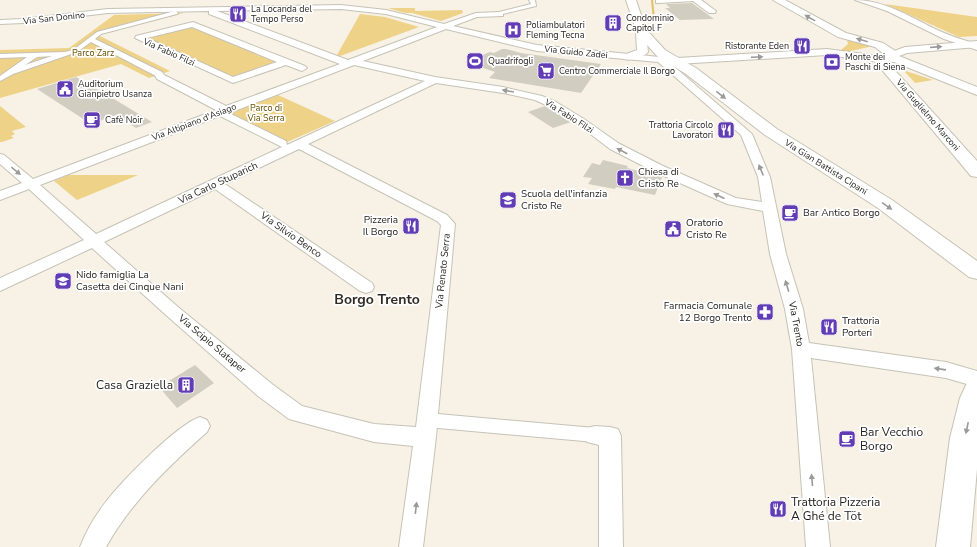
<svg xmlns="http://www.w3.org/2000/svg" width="977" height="547" viewBox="0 0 977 547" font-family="'Nunito Sans',sans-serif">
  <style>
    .green { fill: #eed288 }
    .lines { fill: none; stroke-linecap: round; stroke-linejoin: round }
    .stream { fill: #e1bf63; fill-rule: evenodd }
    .building { fill: #d1cdc0 }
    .pedestrian-casing { stroke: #c6c2b5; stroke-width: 2 }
    .minor-casing { stroke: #c6c2b5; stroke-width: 2 }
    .tertiary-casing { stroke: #c6c2b5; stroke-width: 2 }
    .secondary-casing { stroke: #c6c2b5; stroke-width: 2 }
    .pedestrian { fill: #fff; fill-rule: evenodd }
    .minor { fill: #fff; fill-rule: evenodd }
    .tertiary { fill: #fff; fill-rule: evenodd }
    .secondary { fill: #fff; fill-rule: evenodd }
    .oneway { fill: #9b9a98 }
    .labels { text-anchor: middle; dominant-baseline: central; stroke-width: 3.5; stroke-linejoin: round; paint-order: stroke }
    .far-poi-label { font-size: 9px; fill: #211f1b; stroke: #fff; text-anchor: start }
    .far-street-label { font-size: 9px; fill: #211f1b; stroke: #fff }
    .far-park-label { font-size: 9px; fill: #644d00; stroke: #fff }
    .poi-label { font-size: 10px; fill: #211f1b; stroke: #fff; text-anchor: start }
    .street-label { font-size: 10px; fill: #211f1b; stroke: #fff }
    .near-poi-label { font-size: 12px; fill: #211f1b; stroke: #fff; text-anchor: start }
    .district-label { font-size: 14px; font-weight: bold; fill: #2f2b22; stroke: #fff }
  </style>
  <rect width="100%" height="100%" fill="#f7f2e5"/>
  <!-- green -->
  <path class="green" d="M885 4 977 17V36L959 37Z
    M388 8H415V11L462 10 463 13 441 21 412 13H405Z
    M184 13 98 35 170 71 149 78 121 64 0 98V50L69 48 114 15Z
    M360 14 385 17 419 27 340 56 337 55Z
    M192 26 279 61 231 78 146 38Z
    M847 40 873 46 842 53 833 52 841 50 848 44Z
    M906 71 933 80 915 83 905 72Z
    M278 95 335 121 285 143 229 114Z
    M0 106 26 127 12 131 15 134 11 136 14 138 2 142H0Z
    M68 175H138L77 200 54 181Z"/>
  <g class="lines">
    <!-- stream -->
    <path class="stream" d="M651 0H653L655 19 654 20 653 19Z"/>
  </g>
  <!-- building -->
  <path class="building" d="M692 3 714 19 680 20 665 8H670L666 4Z
    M502 49H506L521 53 601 64 581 93 489 78 495 72 465 62 490 52 494 53Z
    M76 77 114 99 152 122 136 128 116 115 91 124 37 89Z
    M545 106 547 107 571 122 553 128 528 112Z
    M603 160 628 166 627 168 662 177 655 195 616 187 615 189 588 184 592 178 583 177 592 163 600 165Z
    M195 365 214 383 177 408 159 387Z"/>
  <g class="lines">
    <defs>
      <path id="pedestrian" d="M529 0H535L536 6 494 16 491 14 531 4Z
        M175 11 178 13 177 14 101 34 95 39 162 72V76H156L91 42 77 52 13 74 0 81V76L27 57 0 58V54L65 52 73 50 97 32ZM52 56 25 65 37 57Z
        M427 413 595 428 601 430 603 435 601 440 595 442 427 427 421 425 419 420 421 415Z"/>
      <path id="minor" d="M656 0H701L716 11 715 13H709L693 1 659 3H656Z
        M855 0C883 0 909 16 933 28 948 35 962 40 977 44V50L944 39 887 11Z
        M341 5 386 10 444 24 476 13 500 12H503V16L477 17 453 26 537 45 680 59 682 61 680 63H670L752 134 770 177 786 254 803 309 809 343 946 362 977 371V387L946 378 811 358 830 547H806L792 349 785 309 770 254 763 211 727 204 653 171 610 149 576 123 548 106 535 100 503 93 436 83 308 144 447 215 455 224 436 437 423 547H399L413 446 374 442 289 419 258 396 166 315 92 248 0 291V278L84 240 29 189 0 200V191L22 183 0 164V154L4 155 33 179 216 110 157 79 154 74 156 72H162L164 75 226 106 340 64 209 14V11L108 13 23 23 0 24V20L23 19 108 9ZM341 9 386 14 437 27 348 60 217 11ZM446 29 537 51 658 62 741 135 758 177 762 202 736 198 661 165 618 143 584 119 556 102 542 96 503 87 435 77 363 61ZM354 65 425 81 287 145 286 141 229 113ZM220 116 282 147 96 234 40 185ZM299 149 437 221 441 225 416 427 374 424 302 406 272 384 178 307 104 242 215 189 360 291 366 293 372 291 374 287 372 283 225 184Z
        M193 22 305 66 307 68 302 71 286 65 233 83 135 38 136 36ZM192 27 277 62 233 77 147 38Z
        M200 417 207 420 210 426 207 432C169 466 131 502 106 547H80C85 534 92 521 100 510 115 487 176 425 200 417Z
        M595 426 610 427 618 429 621 436 623 547H599V445L587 442 584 435 587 428Z"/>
      <path id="tertiary" d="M641 30 646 33 648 52C644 57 631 61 624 59L622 57 624 55 637 50 636 33Z
        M977 41V47L907 53 899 56 977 87V95L889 60 887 58 889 53 905 47Z
        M827 49 879 56 883 57 885 59 883 61 879 62 827 55 677 64 673 63 671 61 673 59 677 58Z"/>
      <path id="secondary" d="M626 0H636L644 24V27L665 50 696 68 777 129 892 200 977 261V279L969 277 878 208 765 135 686 74 657 56 632 28 634 24Z
        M773 0H785L846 33 883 43 897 52 899 58 897 61 890 62V65L977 161V177L971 176 873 59 875 56H886L875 47 838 37Z
        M977 380V469L970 547H936L950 438 960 398 967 383Z"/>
    </defs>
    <!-- pedestrian casing -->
    <use href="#pedestrian" class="pedestrian-casing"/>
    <!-- minor casing -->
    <use href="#minor" class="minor-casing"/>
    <!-- tertiary casing -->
    <use href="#tertiary" class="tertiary-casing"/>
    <!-- secondary casing -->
    <use href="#secondary" class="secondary-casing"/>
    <!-- pedestrian -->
    <use href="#pedestrian" class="pedestrian"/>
    <!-- minor -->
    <use href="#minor" class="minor"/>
    <!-- tertiary -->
    <use href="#tertiary" class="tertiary"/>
    <!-- secondary -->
    <use href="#secondary" class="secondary"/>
  </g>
  <!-- one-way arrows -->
  <defs><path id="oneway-solid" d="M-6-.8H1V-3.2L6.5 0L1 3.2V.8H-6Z"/></defs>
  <g class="oneway">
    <use href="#oneway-solid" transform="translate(810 18) rotate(-151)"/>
    <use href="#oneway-solid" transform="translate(862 40) rotate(-164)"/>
    <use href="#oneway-solid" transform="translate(936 47) rotate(-5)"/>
    <use href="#oneway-solid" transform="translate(757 57) rotate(-3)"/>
    <use href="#oneway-solid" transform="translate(508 91) rotate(-170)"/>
    <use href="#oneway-solid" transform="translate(721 95) rotate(38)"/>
    <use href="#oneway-solid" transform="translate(622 151) rotate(-152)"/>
    <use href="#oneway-solid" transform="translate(761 170) rotate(-113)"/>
    <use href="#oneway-solid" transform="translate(16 171) rotate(39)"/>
    <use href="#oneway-solid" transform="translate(719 196) rotate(-156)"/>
    <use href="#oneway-solid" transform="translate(887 206) rotate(34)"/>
    <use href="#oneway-solid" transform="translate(787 286) rotate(-107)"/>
    <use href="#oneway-solid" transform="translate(940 369) rotate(-172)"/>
    <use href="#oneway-solid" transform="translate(967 428) rotate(102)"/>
    <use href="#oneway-solid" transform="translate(812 480) rotate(-95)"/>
    <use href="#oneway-solid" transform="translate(416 508) rotate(-83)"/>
  </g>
  <!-- icons -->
  <defs>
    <symbol id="restaurant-square" viewBox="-11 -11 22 22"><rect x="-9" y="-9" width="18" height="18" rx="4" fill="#613cb5" stroke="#fff"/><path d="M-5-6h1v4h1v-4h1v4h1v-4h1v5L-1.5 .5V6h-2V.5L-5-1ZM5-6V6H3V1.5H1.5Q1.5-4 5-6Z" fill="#fff"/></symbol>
    <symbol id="building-square" viewBox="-11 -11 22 22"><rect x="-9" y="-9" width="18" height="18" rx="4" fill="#613cb5" stroke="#fff"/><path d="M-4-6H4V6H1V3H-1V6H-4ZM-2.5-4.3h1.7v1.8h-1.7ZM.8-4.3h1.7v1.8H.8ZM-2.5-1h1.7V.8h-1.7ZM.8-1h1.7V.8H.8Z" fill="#fff"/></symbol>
    <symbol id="hospital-square" viewBox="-11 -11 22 22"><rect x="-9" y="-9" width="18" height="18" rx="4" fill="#613cb5" stroke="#fff"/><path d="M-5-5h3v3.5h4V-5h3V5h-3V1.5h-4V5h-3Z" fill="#fff"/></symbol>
    <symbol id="stadium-square" viewBox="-11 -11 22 22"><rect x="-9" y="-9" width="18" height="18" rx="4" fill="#613cb5" stroke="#fff"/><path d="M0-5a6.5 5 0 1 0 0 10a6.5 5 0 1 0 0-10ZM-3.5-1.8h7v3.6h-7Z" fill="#fff"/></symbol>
    <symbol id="bank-square" viewBox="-11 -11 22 22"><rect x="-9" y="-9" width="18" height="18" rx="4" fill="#613cb5" stroke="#fff"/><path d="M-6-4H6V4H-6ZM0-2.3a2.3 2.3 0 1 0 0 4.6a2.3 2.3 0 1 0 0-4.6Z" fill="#fff"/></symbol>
    <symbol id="supermarket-square" viewBox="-11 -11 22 22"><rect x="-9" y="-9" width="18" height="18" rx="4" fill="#613cb5" stroke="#fff"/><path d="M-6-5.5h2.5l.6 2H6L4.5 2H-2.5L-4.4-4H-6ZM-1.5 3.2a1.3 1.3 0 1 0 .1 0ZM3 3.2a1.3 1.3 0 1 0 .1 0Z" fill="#fff"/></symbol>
    <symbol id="civic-square" viewBox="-11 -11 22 22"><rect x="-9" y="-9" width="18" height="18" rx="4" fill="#613cb5" stroke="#fff"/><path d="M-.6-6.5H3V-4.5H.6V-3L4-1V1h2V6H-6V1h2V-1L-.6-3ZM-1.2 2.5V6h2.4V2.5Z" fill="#fff"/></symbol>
    <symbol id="cafe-square" viewBox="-11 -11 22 22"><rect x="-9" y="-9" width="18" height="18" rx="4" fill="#613cb5" stroke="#fff"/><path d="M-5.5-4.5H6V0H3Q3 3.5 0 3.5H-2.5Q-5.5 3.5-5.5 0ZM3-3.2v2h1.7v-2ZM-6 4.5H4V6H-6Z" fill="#fff"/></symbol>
    <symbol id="church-square" viewBox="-11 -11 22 22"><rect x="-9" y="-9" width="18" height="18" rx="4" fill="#613cb5" stroke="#fff"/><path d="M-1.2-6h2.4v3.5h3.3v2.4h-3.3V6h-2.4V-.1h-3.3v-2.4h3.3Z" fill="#fff"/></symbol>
    <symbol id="school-square" viewBox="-11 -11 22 22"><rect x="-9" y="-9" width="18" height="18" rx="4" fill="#613cb5" stroke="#fff"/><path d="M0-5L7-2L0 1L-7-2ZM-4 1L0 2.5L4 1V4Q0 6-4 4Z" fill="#fff"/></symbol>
    <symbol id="pharmacy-square" viewBox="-11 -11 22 22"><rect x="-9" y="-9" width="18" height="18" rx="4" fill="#613cb5" stroke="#fff"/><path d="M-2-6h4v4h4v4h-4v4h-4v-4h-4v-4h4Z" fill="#fff"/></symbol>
  </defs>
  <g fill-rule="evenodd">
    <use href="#restaurant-square" x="228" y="4" width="20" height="20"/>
    <use href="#building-square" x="603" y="13" width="20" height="20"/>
    <use href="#hospital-square" x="503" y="20" width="20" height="20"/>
    <use href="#restaurant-square" x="792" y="36" width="20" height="20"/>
    <use href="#stadium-square" x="465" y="51" width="20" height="20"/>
    <use href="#bank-square" x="822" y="52" width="20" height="20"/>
    <use href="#supermarket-square" x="536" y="61" width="20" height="20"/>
    <use href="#civic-square" x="55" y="79" width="20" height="20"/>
    <use href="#cafe-square" x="82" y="110" width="20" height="20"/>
    <use href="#restaurant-square" x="716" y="120" width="20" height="20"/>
    <use href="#church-square" x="615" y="168" width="20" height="20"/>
    <use href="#school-square" x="498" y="190" width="20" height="20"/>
    <use href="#cafe-square" x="780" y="203" width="20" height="20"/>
    <use href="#restaurant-square" x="401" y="216" width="20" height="20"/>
    <use href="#civic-square" x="663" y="219" width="20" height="20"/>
    <use href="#school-square" x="53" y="271" width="20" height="20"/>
    <use href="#pharmacy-square" x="755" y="302" width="20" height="20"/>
    <use href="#restaurant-square" x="819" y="317" width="20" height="20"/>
    <use href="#building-square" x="176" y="375" width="20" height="20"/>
    <use href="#cafe-square" x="837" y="429" width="20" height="20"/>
    <use href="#restaurant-square" x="768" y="499" width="20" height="20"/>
  </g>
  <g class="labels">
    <!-- far-poi labels -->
    <g class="far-poi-label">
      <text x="251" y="9">La Locanda del<tspan x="251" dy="10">Tempo Perso</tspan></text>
      <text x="626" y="18">Condominio<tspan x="626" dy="10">Capitol F</tspan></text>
      <text x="526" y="25">Poliambulatori<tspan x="526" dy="10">Fleming Tecna</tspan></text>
      <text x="789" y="46" text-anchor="end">Ristorante Eden</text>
      <text x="845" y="57">Monte dei<tspan x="845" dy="10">Paschi di Siena</tspan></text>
      <text x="488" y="61">Quadrifogli</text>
      <text x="559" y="71">Centro Commerciale Il Borgo</text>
      <text x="78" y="84">Auditorium<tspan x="78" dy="10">Gianpietro Usanza</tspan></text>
      <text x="105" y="120">Cafè Noir</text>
      <text x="713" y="125" text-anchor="end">Trattoria Circolo<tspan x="713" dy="10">Lavoratori</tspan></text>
    </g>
    <!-- far-street labels -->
    <g class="far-street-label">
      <text transform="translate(54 18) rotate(-6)">Via San Donino</text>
      <text transform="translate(169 52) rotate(24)">Via Fabio Filzi</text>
      <text transform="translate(576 52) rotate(6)">Via Guido Zadei</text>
      <text transform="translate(928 115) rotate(49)">Via Guglielmo Marconi</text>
      <text transform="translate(569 116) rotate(32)">Via Fabio Filzi</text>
      <text transform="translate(194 122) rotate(-21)">Via Altipiano d'Asiago</text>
      <text transform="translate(826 167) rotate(32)">Via Gian Battista Cipani</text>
    </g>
    <!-- far-park labels -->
    <g class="far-park-label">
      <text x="93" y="53">Parco Zarz</text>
      <text x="266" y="108">Parco di<tspan x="266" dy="10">Via Serra</tspan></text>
    </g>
    <!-- poi labels -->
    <g class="poi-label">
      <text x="638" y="172">Chiesa di<tspan x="638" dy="12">Cristo Re</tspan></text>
      <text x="521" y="194">Scuola dell'infanzia<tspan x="521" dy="12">Cristo Re</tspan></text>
      <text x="803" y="213">Bar Antico Borgo</text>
      <text x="398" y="220" text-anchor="end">Pizzeria<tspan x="398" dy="12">Il Borgo</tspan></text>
      <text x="686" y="223">Oratorio<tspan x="686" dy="12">Cristo Re</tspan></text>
      <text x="76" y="275">Nido famiglia La<tspan x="76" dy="12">Casetta dei Cinque Nani</tspan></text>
      <text x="752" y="306" text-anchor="end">Farmacia Comunale<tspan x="752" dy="12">12 Borgo Trento</tspan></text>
      <text x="842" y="321">Trattoria<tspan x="842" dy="12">Porteri</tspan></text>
    </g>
    <!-- street labels -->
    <g class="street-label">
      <text transform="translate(218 183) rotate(-25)">Via Carlo Stuparich</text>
      <text transform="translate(291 235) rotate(35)">Via Silvio Benco</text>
      <text transform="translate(443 271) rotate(-84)">Via Renato Serra</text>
      <text transform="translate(796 324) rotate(79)">Via Trento</text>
      <text transform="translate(212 344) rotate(40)">Via Scipio Slataper</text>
    </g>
    <!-- near-poi labels -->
    <g class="near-poi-label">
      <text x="173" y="385" text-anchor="end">Casa Graziella</text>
      <text x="860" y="432">Bar Vecchio<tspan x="860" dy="14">Borgo</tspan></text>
      <text x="791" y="502">Trattoria Pizzeria<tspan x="791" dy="14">A Ghé de Töt</tspan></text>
    </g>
    <!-- district labels -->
    <g class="district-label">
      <text x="377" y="299">Borgo Trento</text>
    </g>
  </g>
</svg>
